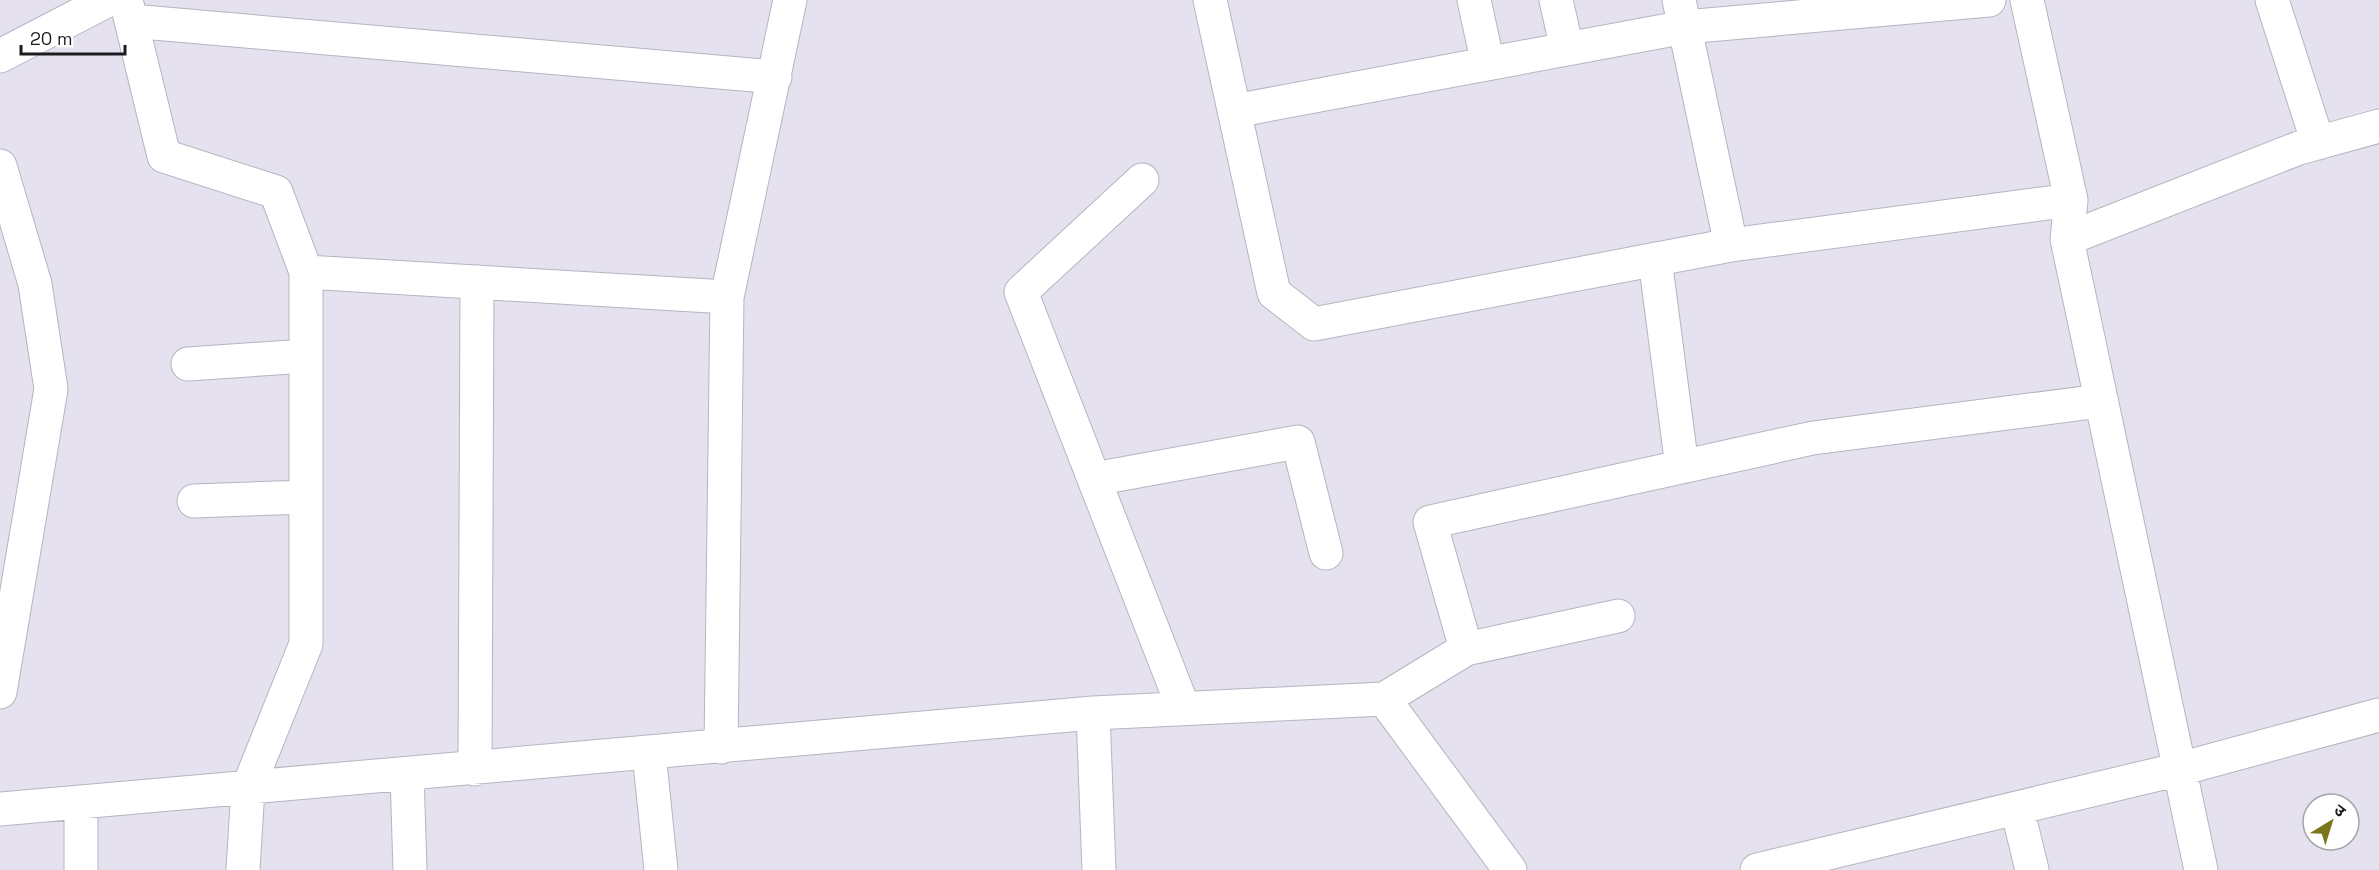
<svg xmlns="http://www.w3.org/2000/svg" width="2379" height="870" viewBox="0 0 2379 870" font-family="'Space Grotesk','Noto Sans Devanagari',sans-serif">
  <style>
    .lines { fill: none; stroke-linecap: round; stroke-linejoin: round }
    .minor-casing { stroke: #b7b4c0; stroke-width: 35 }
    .minor { stroke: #fff; stroke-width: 33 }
  </style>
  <rect width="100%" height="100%" fill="#e5e1ef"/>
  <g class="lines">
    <defs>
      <path id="minor" d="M126 0 164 156 276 192 306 272V644L248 788 243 870
        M1210 0 1274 293 1314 324 1731 245 2071 200
        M1474 0 1488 64
        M1556 0 1567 49
        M1679 0 1731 245
        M2027 0 2071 200 2067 239 2201 870
        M2272 0 2318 143
        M131 21 775 77
        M0 56 108 0
        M1234 111 1685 27 1989 0
        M0 166 35 284 51 389 0 692
        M1142 180 1021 292 1183 707
        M2067 239 2299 148 2379 126
        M1655 259 1682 467
        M306 272 727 297
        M188 364 306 356
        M1094 479 1298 442 1326 553
        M194 501 306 497
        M1618 616 1466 649 1430 522 1813 438 2100 401
        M1384 699 1510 870
        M1093 713 1099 870
        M721 747 727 297 790 0
        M649 753 661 870
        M475 769 477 282
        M407 774 410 870
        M81 802V870
        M2017 808 2032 870
        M0 809 1093 713 1384 699 1466 649
        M1757 870 2180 769 2379 715"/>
    </defs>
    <!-- minor casing -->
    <use href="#minor" class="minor-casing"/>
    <!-- minor -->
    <use href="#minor" class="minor"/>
  </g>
  <!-- north arrow -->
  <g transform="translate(2331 822) rotate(38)"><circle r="28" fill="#ffffff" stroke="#a5a4a6" stroke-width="1.5"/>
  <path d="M0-4.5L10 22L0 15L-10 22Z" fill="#7b761b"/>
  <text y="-9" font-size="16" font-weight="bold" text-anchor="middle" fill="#1d1c20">उ</text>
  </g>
  <!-- scale -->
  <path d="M21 45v9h104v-9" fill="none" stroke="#1d1c20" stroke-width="3"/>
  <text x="30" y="45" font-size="18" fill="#1d1c20" stroke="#ffffff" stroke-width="4.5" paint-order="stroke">20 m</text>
</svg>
